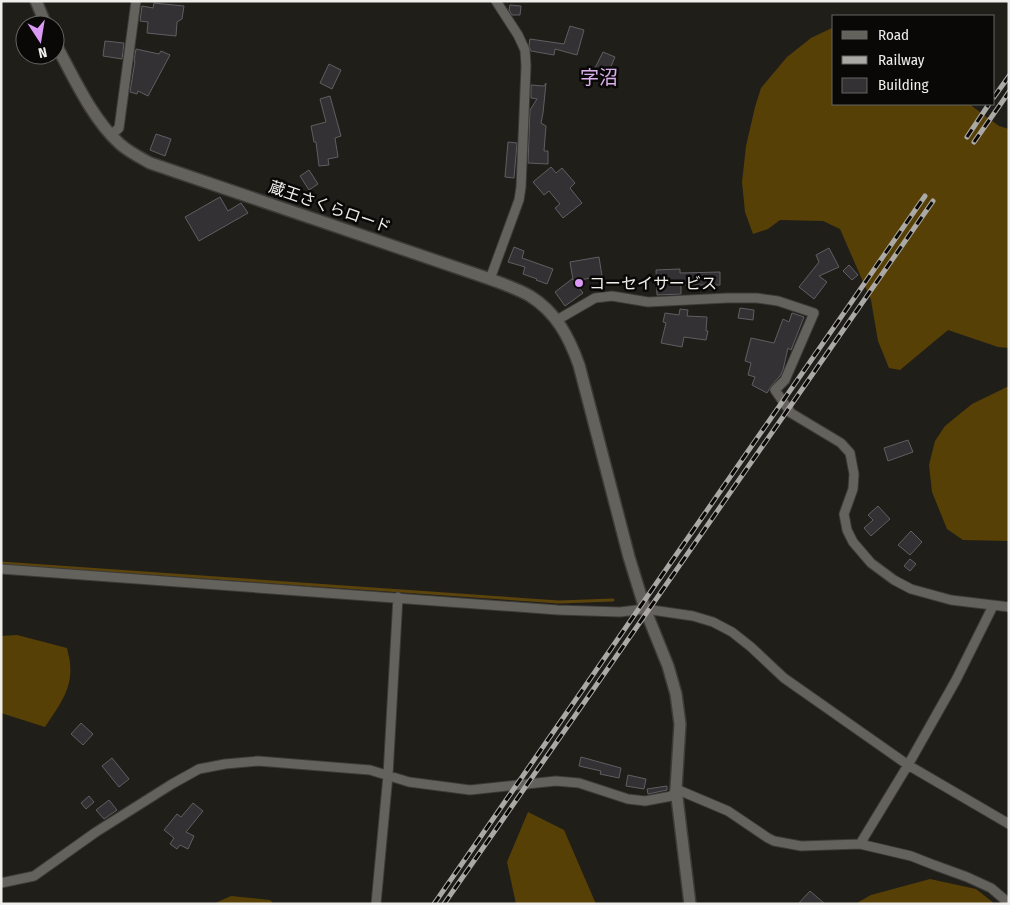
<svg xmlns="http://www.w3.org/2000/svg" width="1010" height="905" viewBox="0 0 1010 905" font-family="'Fira Sans Condensed','Noto Sans JP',sans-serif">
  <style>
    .forest { fill: #574006 }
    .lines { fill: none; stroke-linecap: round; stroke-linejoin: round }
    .stream { stroke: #5b430c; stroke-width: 3 }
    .building { fill: #343135; stroke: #615e63 }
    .minor-casing { stroke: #3d3b38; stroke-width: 11 }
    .tertiary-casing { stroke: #3d3b38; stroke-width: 14 }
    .minor { stroke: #64625d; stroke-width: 9 }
    .tertiary { stroke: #64625d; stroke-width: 11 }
    .rail-casing { stroke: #aba9a5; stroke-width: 5 }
    .rail { stroke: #090806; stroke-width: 3; stroke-dasharray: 9; stroke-linecap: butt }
    .poi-dot { fill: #db99f5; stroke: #090806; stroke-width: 2 }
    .labels { text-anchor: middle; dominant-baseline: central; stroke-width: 5; stroke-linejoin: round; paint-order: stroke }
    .street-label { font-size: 16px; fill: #f0eeeb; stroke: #090806 }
    .poi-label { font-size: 16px; fill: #f0eeeb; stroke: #090806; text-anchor: start }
    .quarter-label { font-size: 19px; fill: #dcafee; stroke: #090806 }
  </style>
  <rect width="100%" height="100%" fill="#201e19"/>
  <!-- forest -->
  <path class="forest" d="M834 27V104H969L999 126 1009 129V348L998 347 948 330 900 370 889 368 878 341 871 300 840 229 823 221 780 220 768 229 753 234 745 212 742 182 746 146 755 107 761 88 787 57 811 38Z
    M1009 386V541L963 540 947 529 932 492 929 465 935 441 945 426 972 404Z
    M17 635 67 648C68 654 70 659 70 664 73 689 58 707 45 727L1 713V636Z
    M528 812 564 830 596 904H516L507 862Z
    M930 879 976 889 995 904H855L871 895Z
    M231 896 270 900 274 904H213Z"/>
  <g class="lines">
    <!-- stream -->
    <path class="stream" d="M1 563 559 602 613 600"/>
  </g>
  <!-- building -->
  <path class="building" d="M154 3 184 6 182 19 177 22 176 36 147 33 148 22 140 21 142 6 153 8Z
    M510 5 521 6 520 15H512L509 10Z
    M570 26 584 30 577 55 555 49 554 55 531 51 529 45 530 39 564 44Z
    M105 41 124 43 122 59 103 56Z
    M136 49 159 54 161 51 170 55 148 96 138 91 137 94 130 92 135 61H134Z
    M603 52 615 57 606 78 593 72Z
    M329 64 341 70 332 89 320 83Z
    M546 83 543 113 541 123 546 126 544 151H548V164L528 163 530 110 537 99 531 98V85L544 86Z
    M330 96 341 136 335 138 338 157 328 159 329 165 319 166 316 142H314L311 126 326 122 320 99Z
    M156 134 171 139 165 156 150 150Z
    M508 142 517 143 514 178 505 177Z
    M551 167 556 173 562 168 575 183 570 188 582 203 563 218 555 208 560 204 549 191 544 195 533 182Z
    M309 170 318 184 309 190 300 176Z
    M220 197 228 211 241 203 248 213 199 241 185 217Z
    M514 247 524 251 522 258 553 269 547 284 536 280 537 279 523 274 525 267 508 262Z
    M829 248 839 267 819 276 827 282 814 299 799 287 819 262 816 255Z
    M599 257 602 276 574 281 583 293 565 306 555 292 572 279 573 280 570 262Z
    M849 265 858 275 852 280 843 271Z
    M680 269V273L720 272V285H681V294L657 295 656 270Z
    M740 308 754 310 753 320 738 318Z
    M680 309 688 310 687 316 707 317 706 331H708L706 340 684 337 682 347 661 343 666 323 663 322 665 313 679 315Z
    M792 313 804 317 791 350 788 348 783 370 780 376 771 386 767 393 752 385 755 377 748 375 751 363 745 361 751 338 774 343 783 319 789 322Z
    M908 440 913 452 888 461 884 448Z
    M878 506 890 519 871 536 864 528 873 520 868 515Z
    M911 531 922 542 910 555 898 545Z
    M910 559 916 564 910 571 904 566Z
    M81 723 93 734 83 745 71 734Z
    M581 757 621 768 619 778 600 774 601 771 579 766Z
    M112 758 129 779 119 787 102 766Z
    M628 775 646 779 644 789 626 786Z
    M667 786V790L648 794 647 789Z
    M89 796 94 802 86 809 81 803Z
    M109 800 117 810 104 819 96 810Z
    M193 803 203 811 186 832 194 836 188 849 180 845 177 849 170 844 174 838 164 830 177 814 181 817Z
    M810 891 825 904H798Z"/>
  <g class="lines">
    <defs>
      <path id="minor" d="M111 135 119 128 136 1
        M490 279 519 200 521 187 526 66 525 50 518 35 496 1
        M557 320 595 298 612 296 648 302 727 298H757L778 301 814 313 785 380 775 390 791 413 841 443 850 453 854 474 853 489 844 514 847 530 853 542 871 563 894 580 911 589 951 600 1009 607
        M1 569 558 610 620 612 645 609 693 616 713 622 732 632 751 647 784 678 908 765 1009 824
        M860 844 908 765 956 680 993 606
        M1 883 34 876 96 832 172 784 199 769 225 764 258 761 370 770 409 782 470 790 556 781 579 783 628 799 645 801 672 796 676 789 728 811 768 838 774 841 801 846 860 844 911 856 934 865 967 877 991 888 1004 899 1008 904
        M376 904 388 775 398 597"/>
      <path id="tertiary" d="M36 1 46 25
        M55 43C73 76 92 119 120 144 129 152 139 157 150 163L490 279C503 284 518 289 530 296 556 312 569 337 579 365L629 557 645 609 668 666 676 694 680 724 676 789 690 904"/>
    </defs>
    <!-- minor casing -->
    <use href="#minor" class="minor-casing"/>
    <!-- tertiary casing -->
    <use href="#tertiary" class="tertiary-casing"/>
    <!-- minor -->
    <use href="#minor" class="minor"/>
    <!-- tertiary -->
    <use href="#tertiary" class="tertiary"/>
    <defs>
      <path id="rail" d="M994 97 1009 76
        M967 137 989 104
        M974 142 1009 92
        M434 904 925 196
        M444 904 933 201"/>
    </defs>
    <!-- rail casing -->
    <use href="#rail" class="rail-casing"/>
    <!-- rail -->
    <use href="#rail" class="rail"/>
  </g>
  <!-- markers -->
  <circle class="poi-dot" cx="579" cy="283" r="5"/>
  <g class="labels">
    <!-- street labels -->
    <g class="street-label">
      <text transform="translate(330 207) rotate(19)">蔵王さくらロード</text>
    </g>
    <!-- poi labels -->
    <g class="poi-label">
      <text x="589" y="283">コーセイサービス</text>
    </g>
    <!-- quarter labels -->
    <g class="quarter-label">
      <text x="599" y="77">字沼</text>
    </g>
  </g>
  <!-- border -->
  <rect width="1010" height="905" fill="none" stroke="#f0eeeb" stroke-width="5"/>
  <!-- legend -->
  <rect x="832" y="15" width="162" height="90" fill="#090806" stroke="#656462"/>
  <rect x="842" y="31" width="25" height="8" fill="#64625d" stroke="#656462"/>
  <text x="878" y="40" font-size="15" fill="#f0eeeb">Road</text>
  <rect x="842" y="56" width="25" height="8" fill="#aba9a5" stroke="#656462"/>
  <text x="878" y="65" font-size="15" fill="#f0eeeb">Railway</text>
  <rect x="842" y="78" width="25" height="15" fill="#343135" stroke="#656462"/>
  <text x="878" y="90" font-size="15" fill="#f0eeeb">Building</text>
  <!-- north arrow -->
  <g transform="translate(40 40) rotate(168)"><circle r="24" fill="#090806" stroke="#656462"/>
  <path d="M0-4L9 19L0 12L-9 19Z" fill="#db99f5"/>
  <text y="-8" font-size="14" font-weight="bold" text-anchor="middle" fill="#f0eeeb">N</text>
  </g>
</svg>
